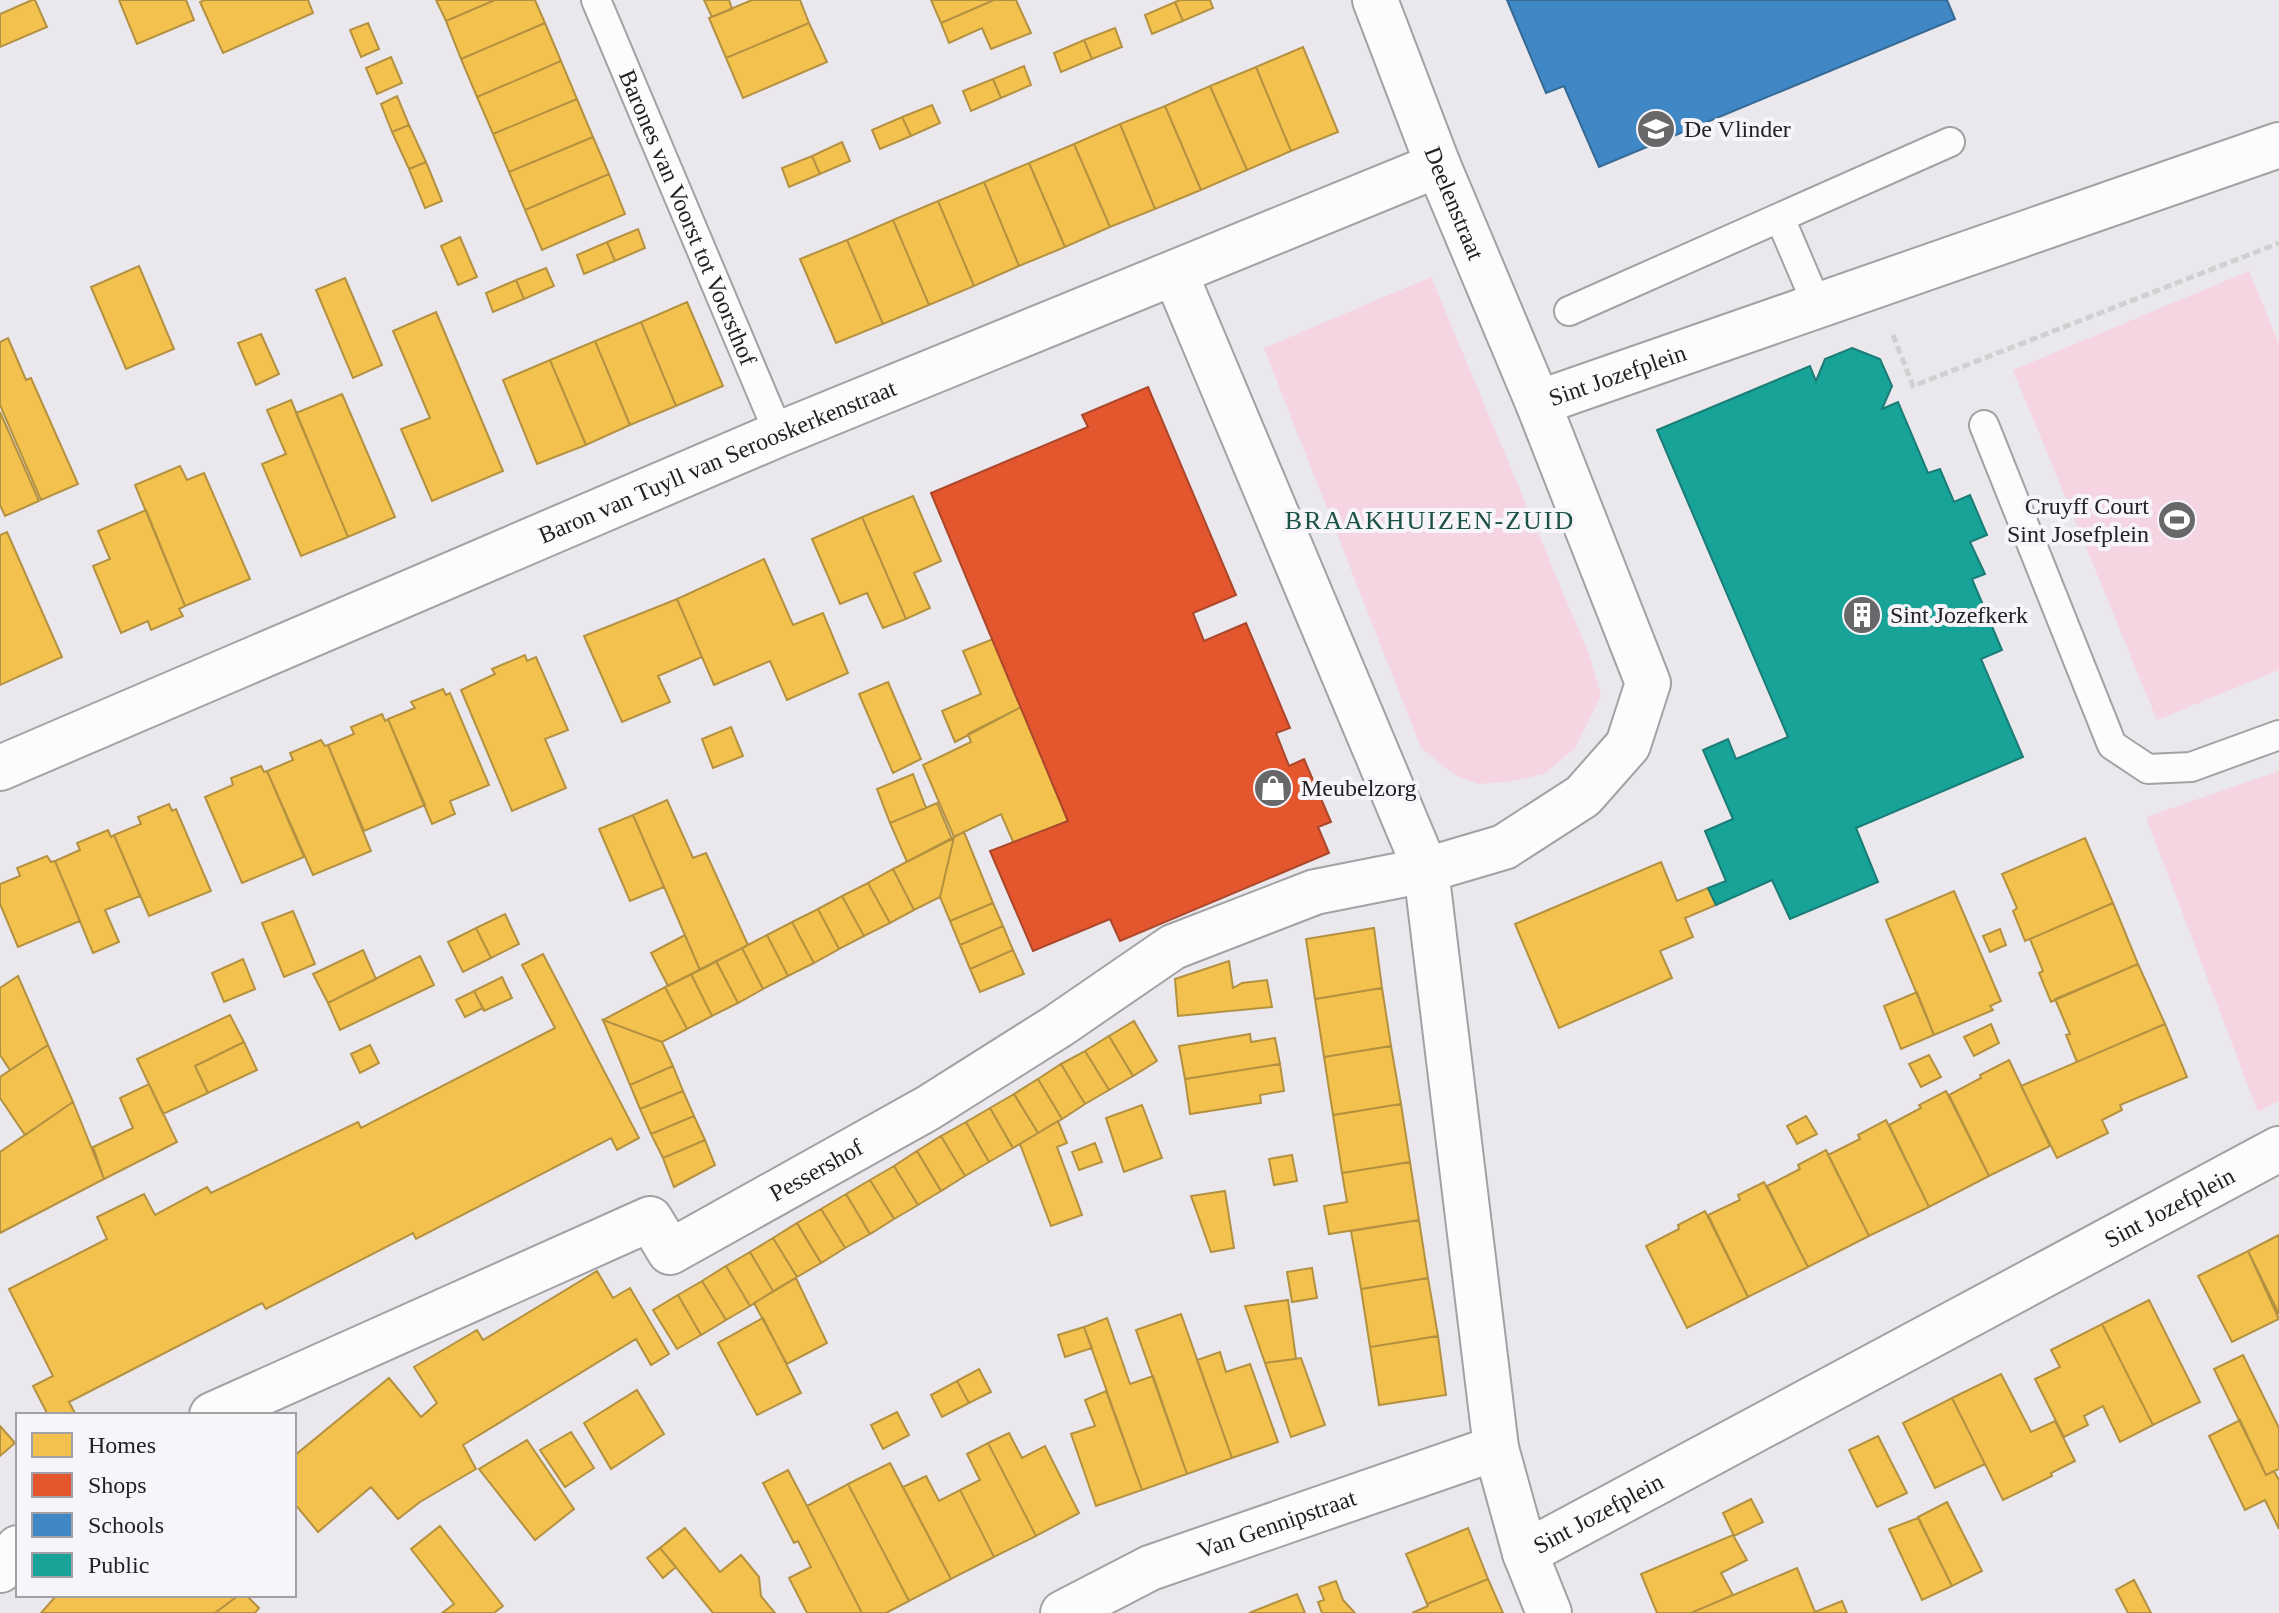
<svg xmlns="http://www.w3.org/2000/svg" width="2279" height="1613" viewBox="0 0 2279 1613" font-family="'Times New Roman',serif">
  <style>
    .green { fill: #f5d5e2 }
    .homes { fill: #f2c14e; stroke: #b49141; stroke-width: 2 }
    .shops { fill: #e4572e; stroke: #aa472b; stroke-width: 2 }
    .schools { fill: #3f88c5; stroke: #366994; stroke-width: 2 }
    .public { fill: #17a398; stroke: #1a7c75; stroke-width: 2 }
    .lines { fill: none; stroke-linecap: round; stroke-linejoin: round }
    .service-casing { stroke: #a2a2a4; stroke-width: 32 }
    .minor-casing { stroke: #a2a2a4; stroke-width: 48 }
    .path { stroke: #d0d0d1; stroke-width: 5; stroke-dasharray: 8 4; stroke-linecap: butt }
    .service { stroke: #fcfcfc; stroke-width: 28 }
    .minor { stroke: #fcfcfc; stroke-width: 44 }
    .labels { text-anchor: middle; dominant-baseline: central; stroke-width: 8; stroke-linejoin: round; paint-order: stroke }
    .poi-label { font-size: 24px; fill: #222123; stroke: #f7f4fa; text-anchor: start }
    .street-label { font-size: 24px; fill: #222123; stroke: #f7f4fa }
    .neighbourhood-label { font-size: 26px; letter-spacing: 2px; fill: #1b5247; stroke: #f7f4fa }
  </style>
  <rect width="100%" height="100%" fill="#eae8ec"/>
  <!-- green -->
  <path class="green" d="M2249 271 2279 344V670L2157 720 2013 370Z
    M1431 277 1590 657 1601 696 1575 748 1544 774 1513 781 1478 784 1456 776 1421 748 1264 348Z
    M2279 771V1101L2258 1112 2146 817Z"/>
  <!-- homes -->
  <path class="homes" d="M32 0H35L47 27 0 47V14Z
    M119 0H186L194 20 137 44Z
    M205 0H308L313 13 223 53 200 2Z
    M436 0H495L446 21Z
    M495 0H535L545 23 461 59 446 21Z
    M704 0H729L732 9 712 17Z
    M752 0H800L809 23 726 58 709 18Z
    M931 0H994L941 23Z
    M994 0H1016L1031 33 991 49 982 28 949 43 941 23Z
    M1180 0H1210L1213 8 1183 21 1175 2Z
    M1175 2 1183 21 1152 34 1145 15Z
    M368 23 379 49 361 57 350 30Z
    M545 23 561 61 477 97 461 59Z
    M809 23 827 62 743 98 726 58Z
    M1115 28 1122 47 1092 59 1084 40Z
    M1084 40 1092 59 1061 72 1054 53Z
    M1303 47 1338 132 1291 151 1256 67Z
    M391 57 402 83 377 94 366 68Z
    M561 61 577 99 493 134 477 97Z
    M1024 66 1031 85 1001 98 993 79Z
    M1256 67 1291 151 1247 170 1210 86Z
    M993 79 1001 98 971 111 963 91Z
    M1210 86 1247 170 1201 190 1165 106Z
    M397 96 409 125 392 132 381 104Z
    M577 99 593 137 509 172 493 134Z
    M932 105 940 123 911 136 902 117Z
    M1165 106 1201 190 1155 209 1120 124Z
    M902 117 911 136 880 149 872 130Z
    M1120 124 1155 209 1110 227 1074 144Z
    M409 125 426 162 409 169 392 132Z
    M593 137 609 174 525 210 509 172Z
    M842 142 850 161 820 174 812 156Z
    M1074 144 1110 227 1065 247 1029 163Z
    M812 156 820 174 789 187 782 168Z
    M426 162 442 201 425 208 409 169Z
    M1029 163 1065 247 1019 266 984 182Z
    M609 174 625 214 542 250 525 210Z
    M984 182 1019 266 974 286 938 201Z
    M938 201 974 286 929 305 893 220Z
    M893 220 929 305 883 324 847 240Z
    M638 229 645 248 615 261 607 242Z
    M460 237 477 277 458 285 441 246Z
    M847 240 883 324 836 343 800 259Z
    M607 242 615 261 584 274 577 255Z
    M139 266 174 349 126 369 91 287Z
    M546 268 554 286 524 299 516 280Z
    M345 278 382 365 353 378 316 290Z
    M516 280 524 299 493 312 486 293Z
    M687 302 723 386 676 406 641 322Z
    M436 312 503 471 432 501 401 429 430 418 393 331Z
    M641 322 676 406 630 425 595 341Z
    M261 334 279 374 256 385 238 343Z
    M8 338 26 380 31 378 78 484 41 500 0 405V342Z
    M595 341 630 425 586 445 550 360Z
    M550 360 586 445 537 464 503 380Z
    M342 394 395 517 348 537 296 413Z
    M291 400 348 537 301 556 262 464 286 454 267 410Z
    M0 412 39 501 5 516 0 505Z
    M180 466 187 480 204 473 250 579 185 606 135 485Z
    M913 496 941 561 914 573 930 608 906 619 862 517Z
    M146 510 185 606 179 609 183 616 151 630 148 621 121 633 93 566 110 559 98 531Z
    M862 517 906 619 883 628 867 593 840 604 812 539Z
    M7 532 62 657 0 685V535Z
    M764 559 793 625 823 613 848 673 787 700 770 661 714 685 677 599Z
    M677 599 702 657 658 676 670 702 622 722 584 636Z
    M993 639 1021 707 955 742 942 711 981 694 963 651Z
    M525 655 527 661 536 657 568 730 545 739 566 788 512 811 461 690 495 674 492 669Z
    M888 682 921 759 893 773 859 694Z
    M443 689 446 695 450 693 489 785 450 801 455 814 432 824 388 719 415 708 411 702Z
    M1021 707 1068 821 1014 844 1001 814 954 837 923 765 971 742 968 734Z
    M382 714 385 721 388 719 425 805 364 831 328 745 354 734 351 727Z
    M731 727 743 756 713 768 702 739Z
    M321 740 325 746 328 745 371 851 313 875 267 771 293 760 290 753Z
    M261 766 264 772 267 771 304 857 242 883 205 797 233 785 231 778Z
    M913 774 926 808 890 823 877 789Z
    M667 800 693 858 706 853 748 945 700 970 633 815Z
    M937 803 952 839 907 862 890 823Z
    M169 804 172 811 176 809 211 891 149 916 114 835 141 824 138 817Z
    M633 815 664 887 630 901 599 829Z
    M108 830 111 837 114 835 140 896 105 910 119 942 93 953 55 861 80 850 77 843Z
    M964 832 993 903 950 921 940 897 954 837Z
    M954 837 940 897 914 910 893 869Z
    M2085 838 2113 903 2025 941 2013 911 2017 908 2002 874Z
    M47 856 51 862 55 861 80 921 18 947 0 904V884L20 876 17 868Z
    M1661 862 1677 901 1708 888 1716 905 1685 918 1693 937 1660 951 1672 978 1559 1028 1515 924Z
    M893 869 914 910 890 923 868 883Z
    M868 883 890 923 864 936 842 896Z
    M1954 891 2001 1001 1990 1006 1993 1010 1934 1035 1886 920Z
    M842 896 864 936 839 949 818 909Z
    M993 903 1003 926 960 945 950 921Z
    M2113 903 2138 964 2051 1002 2039 973 2043 971 2030 939Z
    M818 909 839 949 814 963 792 922Z
    M293 911 315 964 284 977 262 923Z
    M505 914 519 944 491 958 476 928Z
    M792 922 814 963 788 976 767 935Z
    M1003 926 1013 950 970 969 960 945Z
    M476 928 491 958 463 972 448 942Z
    M1374 928 1382 988 1315 999 1306 939Z
    M2000 929 2006 945 1990 952 1983 936Z
    M685 935 700 970 668 986 651 953Z
    M767 935 788 976 763 989 742 948Z
    M742 948 763 989 738 1003 716 961Z
    M363 950 376 979 328 1003 313 974Z
    M1013 950 1024 974 980 992 970 969Z
    M543 954 639 1138 617 1150 611 1138 416 1239 413 1233 266 1309 262 1303 69 1402 75 1413 72 1415H48L33 1386 53 1376 9 1289 107 1239 97 1217 144 1194 155 1215 207 1187 211 1193 358 1122 361 1128 555 1028 522 965Z
    M420 956 434 985 340 1030 328 1003Z
    M243 959 255 989 224 1002 212 973Z
    M716 961 738 1003 712 1016 691 974Z
    M1229 961 1233 988 1242 983 1267 980 1272 1007 1178 1016 1175 979Z
    M2138 964 2165 1024 2077 1062 2066 1035 2070 1034 2055 999Z
    M691 974 712 1016 687 1029 665 987Z
    M18 976 48 1045 10 1070 0 1055V988Z
    M502 977 512 998 484 1011 474 991Z
    M665 987 687 1029 662 1042 603 1020Z
    M1382 988 1391 1046 1324 1057 1315 999Z
    M474 991 483 1008 465 1017 456 1000Z
    M1917 992 1934 1035 1901 1049 1884 1006Z
    M230 1015 244 1042 195 1066 208 1093 163 1114 137 1059Z
    M603 1020 662 1042 673 1066 630 1085Z
    M1134 1021 1157 1061 1133 1076 1109 1036Z
    M1991 1024 1999 1043 1974 1056 1964 1037Z
    M2165 1024 2187 1077 2120 1105 2122 1110 2102 1120 2108 1133 2057 1158 2021 1086Z
    M1250 1034 1251 1042 1275 1038 1280 1064 1185 1079 1179 1046Z
    M1109 1036 1133 1076 1109 1090 1085 1051Z
    M244 1042 257 1070 208 1093 195 1066Z
    M48 1045 73 1102 25 1135 0 1098V1077Z
    M370 1045 379 1063 360 1073 351 1054Z
    M1391 1046 1401 1104 1333 1115 1324 1057Z
    M1085 1051 1109 1090 1085 1104 1061 1064Z
    M1929 1055 1941 1077 1921 1087 1909 1064Z
    M2009 1060 2050 1146 1989 1176 1949 1095 1981 1078 1980 1075Z
    M1061 1064 1085 1104 1062 1119 1038 1079Z
    M1280 1064 1284 1091 1260 1095 1261 1103 1190 1114 1185 1079Z
    M673 1066 683 1091 640 1109 630 1085Z
    M1038 1079 1062 1119 1038 1133 1014 1094Z
    M149 1084 177 1142 104 1179 93 1147 133 1128 120 1098Z
    M683 1091 694 1116 651 1134 640 1109Z
    M1946 1091 1989 1176 1929 1207 1889 1125 1921 1108 1919 1105Z
    M1014 1094 1038 1133 1013 1148 990 1108Z
    M73 1102 104 1179 0 1233V1152Z
    M1401 1104 1410 1162 1342 1173 1333 1115Z
    M1142 1105 1162 1158 1124 1172 1106 1118Z
    M990 1108 1013 1148 989 1162 966 1122Z
    M694 1116 705 1140 663 1158 651 1134Z
    M1806 1116 1817 1134 1797 1144 1787 1126Z
    M1886 1120 1929 1207 1869 1236 1828 1155 1860 1139 1858 1135Z
    M1058 1121 1067 1143 1057 1147 1082 1215 1051 1226 1020 1144Z
    M966 1122 989 1162 965 1176 941 1136Z
    M941 1136 965 1176 941 1191 917 1151Z
    M705 1140 715 1165 674 1187 663 1158Z
    M1095 1143 1102 1162 1079 1170 1072 1152Z
    M1826 1150 1869 1236 1808 1267 1767 1186 1800 1169 1798 1165Z
    M917 1151 941 1191 918 1205 894 1166Z
    M1292 1155 1297 1181 1274 1185 1269 1159Z
    M1410 1162 1419 1220 1329 1234 1324 1206 1347 1202 1342 1173Z
    M894 1166 918 1205 894 1219 870 1180Z
    M870 1180 894 1219 870 1234 846 1194Z
    M1764 1182 1808 1267 1748 1297 1708 1215 1740 1200 1738 1195Z
    M1225 1191 1234 1248 1211 1252 1191 1196Z
    M846 1194 870 1234 845 1248 821 1209Z
    M821 1209 845 1248 821 1263 797 1223Z
    M1705 1211 1748 1297 1687 1328 1646 1246 1679 1229 1678 1225Z
    M1419 1220 1428 1278 1361 1289 1351 1231Z
    M797 1223 821 1263 797 1277 773 1238Z
    M2279 1235V1314L2248 1251Z
    M773 1238 797 1277 773 1291 750 1252Z
    M2248 1251 2279 1319 2232 1342 2198 1276Z
    M750 1252 773 1291 750 1306 726 1266Z
    M726 1266 750 1306 726 1320 702 1281Z
    M1312 1268 1317 1298 1292 1302 1287 1272Z
    M597 1271 613 1298 630 1288 669 1354 651 1365 636 1339 463 1445 476 1469 420 1502 398 1519 371 1487 318 1532 294 1503V1456L389 1378 421 1417 437 1403 414 1367 477 1330 483 1340Z
    M796 1278 827 1343 787 1364 754 1303Z
    M1428 1278 1438 1336 1370 1347 1361 1289Z
    M702 1281 726 1320 701 1335 678 1295Z
    M678 1295 701 1335 677 1349 653 1310Z
    M1288 1300 1296 1359 1265 1363 1245 1306Z
    M2149 1300 2200 1402 2153 1425 2102 1324Z
    M1181 1314 1232 1458 1187 1474 1136 1330Z
    M763 1318 801 1393 757 1415 718 1343Z
    M1107 1318 1130 1384 1153 1376 1187 1474 1142 1490 1084 1327Z
    M2102 1324 2153 1425 2120 1442 2103 1406 2084 1416 2088 1425 2064 1437 2035 1379 2060 1367 2051 1350Z
    M1084 1327 1092 1348 1065 1357 1058 1335Z
    M1438 1336 1446 1395 1379 1405 1370 1347Z
    M1220 1352 1226 1372 1250 1364 1278 1442 1232 1458 1197 1360Z
    M2243 1355 2279 1428V1469L2266 1475 2214 1369Z
    M1301 1358 1325 1425 1291 1437 1265 1363Z
    M979 1369 991 1392 969 1403 957 1381Z
    M2001 1374 2031 1432 2055 1421 2075 1461 2051 1473 2052 1476 2003 1500 1952 1398Z
    M957 1381 969 1403 942 1417 931 1395Z
    M637 1390 664 1434 611 1469 584 1423Z
    M1106 1391 1142 1490 1096 1506 1071 1434 1095 1426 1085 1400Z
    M1952 1398 1985 1464 1935 1488 1903 1423Z
    M897 1412 909 1435 883 1449 871 1425Z
    M2240 1420 2266 1475 2274 1471 2279 1480V1529L2265 1500 2245 1510 2209 1436Z
    M0 1426 15 1443 0 1456Z
    M571 1432 594 1468 565 1487 540 1450Z
    M1009 1433 1022 1458 1045 1446 1079 1513 1036 1536 988 1443Z
    M1878 1436 1907 1493 1877 1507 1849 1450Z
    M527 1440 574 1509 535 1540 479 1469Z
    M988 1443 1036 1536 994 1557 960 1490 980 1480 967 1454Z
    M890 1463 951 1579 909 1601 848 1484Z
    M788 1470 807 1506 862 1613H807L789 1578 811 1567 798 1541 794 1543 763 1483Z
    M926 1476 939 1501 960 1490 994 1557 951 1579 903 1487Z
    M848 1484 909 1601 886 1613H862L807 1506Z
    M1751 1499 1763 1522 1734 1536 1723 1513Z
    M1947 1502 1982 1571 1952 1586 1918 1517Z
    M1918 1518 1952 1586 1922 1600 1889 1529Z
    M440 1526 503 1606 494 1613H442L454 1604 411 1549Z
    M685 1528 720 1572 741 1555 759 1577 761 1596 775 1613H713L660 1548Z
    M1468 1528 1488 1579 1427 1604 1406 1554Z
    M1733 1535 1747 1560 1721 1573 1733 1595 1691 1613H1657L1641 1574Z
    M660 1548 676 1567 663 1578 647 1558Z
    M1797 1568 1815 1612 1842 1601 1847 1613H1691Z
    M1488 1579 1503 1613H1412L1428 1606 1427 1604Z
    M2134 1580 2151 1613H2128L2116 1590Z
    M1336 1581 1343 1600 1355 1613H1322L1318 1602 1324 1600 1319 1587Z
    M1297 1594 1305 1613H1249Z
    M55 1595H239L215 1613H41L56 1596Z
    M239 1595H246L259 1608 255 1613H215Z"/>
  <!-- shops -->
  <path class="shops" d="M1148 387 1236 595 1193 613 1204 641 1246 623 1290 728 1276 733 1289 766 1304 759 1331 822 1318 827 1329 853 1120 941 1110 919 1033 951 990 851 1068 821 931 493 1088 427 1082 415Z"/>
  <!-- schools -->
  <path class="schools" d="M1507 0H1947L1955 19 1599 167 1564 86 1546 93Z"/>
  <!-- public -->
  <path class="public" d="M1852 348 1880 359 1892 386 1882 409 1898 402 1928 473 1940 469 1954 502 1970 495 1987 535 1970 542 1985 574 1972 579 2002 650 1981 659 2023 757 1856 828 1878 882 1790 919 1772 880 1716 905 1708 888 1726 881 1705 831 1733 819 1703 750 1728 739 1736 759 1788 737 1657 430 1810 366 1816 381 1825 359Z"/>
  <g class="lines">
    <defs>
      <g id="service">
        <path id="s1" d="M596 0 779 434"/>
        <path d="M1780 218 1818 307"/>
        <path d="M1569 311 1950 142"/>
        <path d="M1984 425 2112 745 2148 769 2191 767 2279 735"/>
      </g>
      <g id="minor">
        <path id="s2" d="M1375 0 1438 165 1538 403"/>
        <path id="s3" d="M1175 273 1426 870 1496 1448 1525 1553 2279 1149"/>
        <path id="s4" d="M0 768 779 434 1438 165"/>
        <path id="s5" d="M212 1415 650 1219 670 1252 928 1108 1058 1026 1173 947 1315 892 1426 870 1504 847 1583 796 1628 745 1648 683 1538 403 2279 145"/>
        <path d="M1525 1553 1549 1613"/>
        <path d="M0 1570 18 1548"/>
        <path id="s6" d="M1063 1613 1150 1568 1496 1448"/>
      </g>
    </defs>
    <!-- service casing -->
    <use href="#service" class="service-casing"/>
    <!-- minor casing -->
    <use href="#minor" class="minor-casing"/>
    <!-- path -->
    <path class="path" d="M1893 335 1913 386 2279 243"/>
    <!-- service -->
    <use href="#service" class="service"/>
    <!-- minor -->
    <use href="#minor" class="minor"/>
  </g>
  <!-- icons -->
  <defs>
    <symbol id="school-disc" viewBox="-11 -11 22 22"><circle r="9.5" fill="#686769" stroke="#f7f4fa"/><path d="M0-5L7-2L0 1L-7-2ZM-4 1L0 2.5L4 1V4Q0 6-4 4Z" fill="#fff"/></symbol>
    <symbol id="stadium-disc" viewBox="-11 -11 22 22"><circle r="9.5" fill="#686769" stroke="#f7f4fa"/><path d="M0-5a6.5 5 0 1 0 0 10a6.5 5 0 1 0 0-10ZM-3.5-1.8h7v3.6h-7Z" fill="#fff"/></symbol>
    <symbol id="building-disc" viewBox="-11 -11 22 22"><circle r="9.5" fill="#686769" stroke="#f7f4fa"/><path d="M-4-6H4V6H1V3H-1V6H-4ZM-2.5-4.3h1.7v1.8h-1.7ZM.8-4.3h1.7v1.8H.8ZM-2.5-1h1.7V.8h-1.7ZM.8-1h1.7V.8H.8Z" fill="#fff"/></symbol>
    <symbol id="shop-disc" viewBox="-11 -11 22 22"><circle r="9.5" fill="#686769" stroke="#f7f4fa"/><path d="M-5-2.5h2.3a2.7 3.5 0 0 1 5.4 0H5L5.5 6h-11ZM-1.5-2.5h3a1.5 2.3 0 0 0-3 0Z" fill="#fff"/></symbol>
  </defs>
  <g fill-rule="evenodd">
    <use href="#school-disc" x="1634" y="107" width="44" height="44"/>
    <use href="#stadium-disc" x="2155" y="498" width="44" height="44"/>
    <use href="#building-disc" x="1840" y="593" width="44" height="44"/>
    <use href="#shop-disc" x="1251" y="766" width="44" height="44"/>
  </g>
  <g class="labels">
    <!-- poi labels -->
    <g class="poi-label">
      <text x="1684" y="129">De Vlinder</text>
      <text x="2149" y="506" text-anchor="end">Cruyff Court<tspan x="2149" dy="28">Sint Josefplein</tspan></text>
      <text x="1890" y="615">Sint Jozefkerk</text>
      <text x="1301" y="788">Meubelzorg</text>
    </g>
    <!-- street labels -->
    <g class="street-label">
      <text stroke="none"><textPath href="#s2" startOffset="218">Deelenstraat</textPath></text>
      <text stroke="none"><textPath href="#s1" startOffset="236">Barones van Voorst tot Voorsthof</textPath></text>
      <text stroke="none"><textPath href="#s5" startOffset="2066">Sint Jozefplein</textPath></text>
      <text stroke="none"><textPath href="#s4" startOffset="780">Baron van Tuyll van Serooskerkenstraat</textPath></text>
      <text stroke="none"><textPath href="#s5" startOffset="686">Pessershof</textPath></text>
      <text stroke="none"><textPath href="#s3" startOffset="2070">Sint Jozefplein</textPath></text>
      <text stroke="none"><textPath href="#s3" startOffset="1422">Sint Jozefplein</textPath></text>
      <text stroke="none"><textPath href="#s6" startOffset="232">Van Gennipstraat</textPath></text>
    </g>
    <!-- neighbourhood labels -->
    <g class="neighbourhood-label">
      <text x="1430" y="520">BRAAKHUIZEN-ZUID</text>
    </g>
  </g>
  <!-- legend -->
  <rect x="16" y="1413" width="280" height="184" fill="#f7f4fa" stroke="#a2a0a4" stroke-width="2"/>
  <rect x="32" y="1433" width="40" height="24" fill="#f2c14e" stroke="#a2a0a4" stroke-width="2"/>
  <text x="88" y="1453" font-size="24" fill="#222123">Homes</text>
  <rect x="32" y="1473" width="40" height="24" fill="#e4572e" stroke="#a2a0a4" stroke-width="2"/>
  <text x="88" y="1493" font-size="24" fill="#222123">Shops</text>
  <rect x="32" y="1513" width="40" height="24" fill="#3f88c5" stroke="#a2a0a4" stroke-width="2"/>
  <text x="88" y="1533" font-size="24" fill="#222123">Schools</text>
  <rect x="32" y="1553" width="40" height="24" fill="#17a398" stroke="#a2a0a4" stroke-width="2"/>
  <text x="88" y="1573" font-size="24" fill="#222123">Public</text>
</svg>
